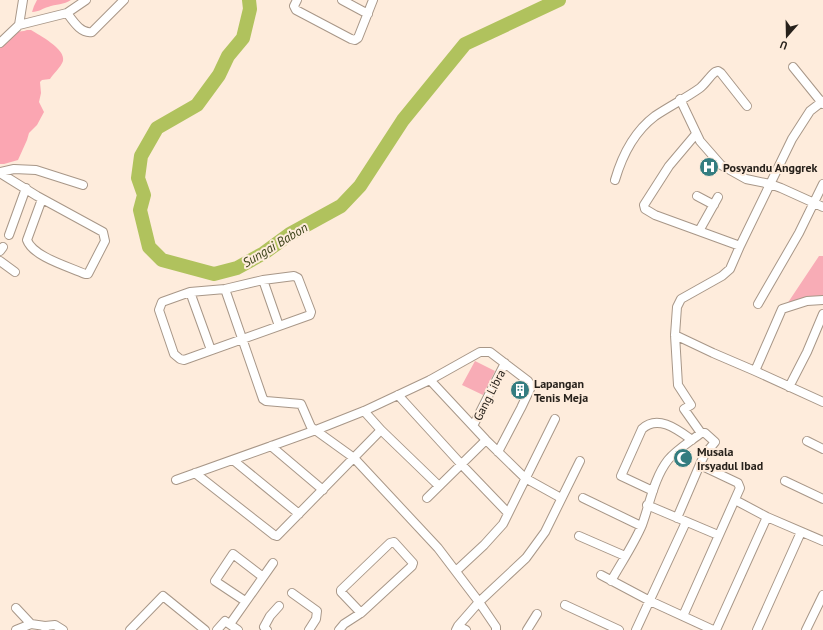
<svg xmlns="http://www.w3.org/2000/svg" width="823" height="630" viewBox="0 0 823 630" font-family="'PT Sans',sans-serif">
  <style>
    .green { fill: #f8acb6 }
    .forest { fill: #fba6b2 }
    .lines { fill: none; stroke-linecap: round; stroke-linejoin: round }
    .river { stroke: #b0c25d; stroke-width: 14 }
    .minor-casing { stroke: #a89788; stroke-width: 10 }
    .minor { stroke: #fff; stroke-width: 8 }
    .labels { text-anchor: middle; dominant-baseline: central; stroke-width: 4; stroke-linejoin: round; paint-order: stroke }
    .poi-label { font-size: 12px; font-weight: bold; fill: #27211b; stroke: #feecdc; text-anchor: start }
    .street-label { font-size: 12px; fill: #27211b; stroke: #feecdc }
    .water-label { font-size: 13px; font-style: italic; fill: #394016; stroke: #feecdc }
  </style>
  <rect width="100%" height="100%" fill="#feecdc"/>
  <!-- green -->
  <path class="green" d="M819 256H823V297L787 304Z
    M475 361 495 371 483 395 462 385Z"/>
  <!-- forest -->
  <path class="forest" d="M37 0H71C64 5 56 4 48 7 43 8 39 12 32 12L34 6Z
    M27 30H31C39 35 66 49 63 61 61 67 53 74 50 79L42 80 40 82 41 93 39 102 44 112 37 125 29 133 27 140 18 160 4 164H0V39L14 32 24 31Z"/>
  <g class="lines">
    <!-- river -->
    <path class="river" d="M249 0 250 9 243 38 228 56 219 75 197 105 157 128 141 156 138 178 144 195 140 210 149 247 162 260 214 274 237 268 264 253 290 234 341 206 360 186 403 120 465 44 559 0"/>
    <defs>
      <path id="minor" d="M297 0 294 6 296 10 351 39 355 40 358 38 373 0
        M342 0 368 14
        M67 13C73 21 81 34 92 32L124 0
        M19 25 67 13 86 0
        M0 43 19 25 23 0
        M793 67 823 104
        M680 99 700 141 721 165 746 179 770 184 781 188 823 207
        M696 134 669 166 644 205 645 209 655 215 740 246
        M0 172 14 169 36 170 83 185
        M0 173 37 196 103 232 105 241 88 274H85C70 267 33 257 27 240L42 199
        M615 180C622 156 635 131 655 116 670 106 686 98 700 88 706 83 709 77 715 72L718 71 721 73 747 106
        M697 196 714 205
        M699 231 718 197
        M9 235 26 188
        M0 251 3 247
        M0 261 15 272
        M294 276 298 278 311 312 310 315 184 360 180 359 174 354 159 310 162 302 190 292 225 289 263 280Z
        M263 280 279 326
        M225 289 263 399 266 401 301 404 311 427 354 458 438 548 479 602 496 627V630
        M190 292 211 350
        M758 304 799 233 823 184
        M675 335 713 353 755 371 823 402
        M755 371 782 309 807 301 823 300
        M430 380 486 440 525 478 561 498
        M789 387 807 352 823 314
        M398 395 461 464 508 513
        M364 411 381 430 439 486
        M473 426 505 363
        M807 441 823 449
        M271 446 323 490
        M233 460 299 514
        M195 473 274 535 277 536 381 430
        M176 480 316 430 364 411 430 380 480 352H490L528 381 530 384V389L521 408 498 452
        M785 481 823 499
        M653 491 621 476 642 429C658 414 678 430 692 440
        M427 498 486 440
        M583 498 641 526
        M735 500 767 517 823 541
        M647 505 718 535
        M677 518 701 462 705 454 715 442 705 433H701L684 409 691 405 678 385 675 335 677 307 681 299 722 276 730 269 740 246 792 139 810 111 823 101
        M579 536 625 556
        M456 571 484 545 503 524 555 419
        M601 575 650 601 713 630
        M611 581C621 563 634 544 642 525 650 503 654 478 668 460 676 450 691 441 701 433
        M292 593 317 611 316 619 309 630
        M245 601 215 581 233 554 263 577
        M565 605 619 630
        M16 608 31 624 45 626V630
        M683 616 740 488 738 483 700 465
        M230 624 273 563
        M45 626 55 625 63 630
        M458 626 466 630
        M16 630 31 624
        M130 630 163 596 205 630
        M217 630 225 621 238 630
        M267 630 264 627 270 616 279 606
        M339 630 344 624 361 613 412 566 413 563 394 542 390 543 341 590V592L361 613
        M456 630 458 626 479 602 526 558 545 532 580 461
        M527 630 537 614
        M636 630 686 522
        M716 630 767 517
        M757 630 801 532
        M806 630 823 595"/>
    </defs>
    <!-- minor casing -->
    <use href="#minor" class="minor-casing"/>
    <!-- minor -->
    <use href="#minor" class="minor"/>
  </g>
  <!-- icons -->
  <defs>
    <symbol id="hospital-disc" viewBox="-11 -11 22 22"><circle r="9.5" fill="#347d80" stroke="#feecdc"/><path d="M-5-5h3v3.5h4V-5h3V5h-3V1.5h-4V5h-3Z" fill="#fff"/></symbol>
    <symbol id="building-disc" viewBox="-11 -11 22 22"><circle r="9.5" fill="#347d80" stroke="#feecdc"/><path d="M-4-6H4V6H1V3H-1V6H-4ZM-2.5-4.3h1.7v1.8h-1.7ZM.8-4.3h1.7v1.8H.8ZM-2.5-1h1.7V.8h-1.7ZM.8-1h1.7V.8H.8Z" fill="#fff"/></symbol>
    <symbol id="mosque-disc" viewBox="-11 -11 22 22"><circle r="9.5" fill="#347d80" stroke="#feecdc"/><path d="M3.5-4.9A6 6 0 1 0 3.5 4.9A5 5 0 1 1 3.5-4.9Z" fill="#fff"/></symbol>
  </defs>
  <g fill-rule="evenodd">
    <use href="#hospital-disc" x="698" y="156" width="22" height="22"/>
    <use href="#building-disc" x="509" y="379" width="22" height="22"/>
    <use href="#mosque-disc" x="672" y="447" width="22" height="22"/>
  </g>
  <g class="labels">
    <!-- poi labels -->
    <g class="poi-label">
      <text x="723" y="167">Posyandu Anggrek</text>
      <text x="534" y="383">Lapangan<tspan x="534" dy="14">Tenis Meja</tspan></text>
      <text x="697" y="451">Musala<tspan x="697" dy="14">Irsyadul Ibad</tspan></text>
    </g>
    <!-- street labels -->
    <g class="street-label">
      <text transform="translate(489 395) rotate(-63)">Gang Libra</text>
    </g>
    <!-- water labels -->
    <g class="water-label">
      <text transform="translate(275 245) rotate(-31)">Sungai Babon</text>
    </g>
  </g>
  <!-- north arrow -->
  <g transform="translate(787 36) rotate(200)" stroke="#feecdc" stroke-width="3" paint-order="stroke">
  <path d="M0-3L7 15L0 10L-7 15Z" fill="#27211b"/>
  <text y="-6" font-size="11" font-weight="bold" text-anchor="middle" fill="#27211b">U</text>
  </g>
</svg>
